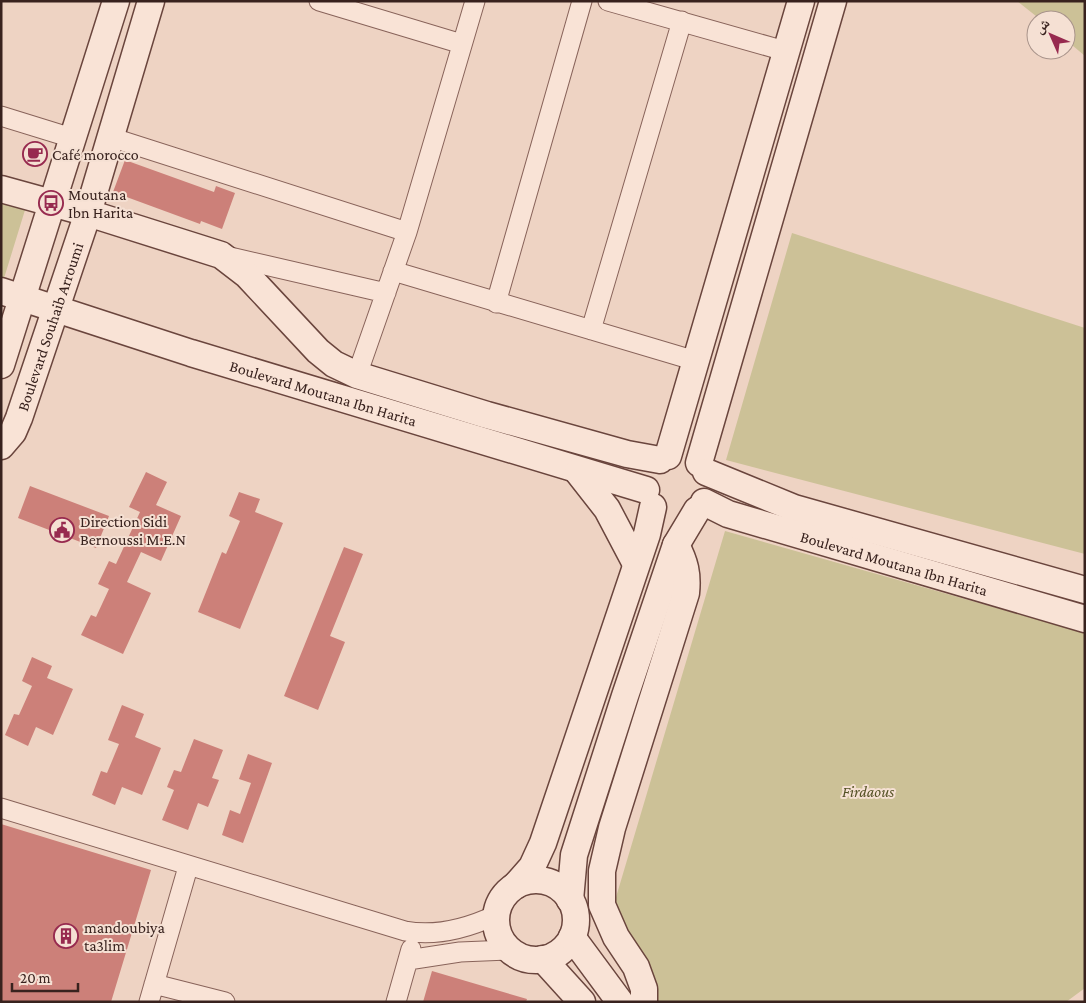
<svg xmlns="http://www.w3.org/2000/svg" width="1086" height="1003" viewBox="0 0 1086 1003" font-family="'Crimson Pro','Noto Naskh Arabic',serif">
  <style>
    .green { fill: #ccc197 }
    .building { fill: #cc8079 }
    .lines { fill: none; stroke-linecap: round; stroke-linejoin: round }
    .street-casing { stroke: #88635a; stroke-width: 21 }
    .secondary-casing { stroke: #6a453d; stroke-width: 29 }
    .street { stroke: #f9e3d6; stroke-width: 19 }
    .secondary { stroke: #f9e3d6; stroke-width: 26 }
    .labels { text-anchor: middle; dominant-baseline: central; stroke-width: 4; stroke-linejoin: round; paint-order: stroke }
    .poi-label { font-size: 16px; fill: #38221e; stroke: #f5e0d3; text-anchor: start }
    .street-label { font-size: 16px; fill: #38221e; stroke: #f5e0d3 }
    .park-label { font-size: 16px; font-style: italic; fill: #545125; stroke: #f5e0d3 }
  </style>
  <rect width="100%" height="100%" fill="#eed3c3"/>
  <!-- green -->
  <path class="green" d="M1017 1H1085V56L1066 40V20H1041Z
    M1 189 29 197 1 288Z
    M792 233 1085 328V554L726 460Z
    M725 531 1085 633V988L1066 1002H657L611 914Z"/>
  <!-- building -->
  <path class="building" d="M125 160 214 192 216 186 235 193 222 229 201 221 200 224 113 192Z
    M146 472 167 482 156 505 181 516 161 561 141 552 127 582 151 593 123 654 81 635 91 615 96 617 109 589 98 584 109 561 116 564 140 512 129 507Z
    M30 486 109 516 96 548 18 518Z
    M239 492 260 499 255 512 283 523 240 629 198 612 222 552 226 554 240 521 229 516Z
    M344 547 363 554 330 636 345 642 318 710 284 696Z
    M32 657 52 666 47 678 73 689 53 735 36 727 28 746 5 735 14 714 19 715 32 686 22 681Z
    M122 705 144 714 135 737 161 748 142 795 122 787 115 805 92 795 101 771 107 773 119 744 108 740Z
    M194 739 223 750 212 778 219 780 208 807 198 803 188 830 162 820 174 790 167 787 174 770 181 772Z
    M248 754 272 763 243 843 222 835 230 810 240 814 251 783 239 779Z
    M1 824 151 870 111 1002H1Z
    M432 971 527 999 526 1002H423Z"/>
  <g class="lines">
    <defs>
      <path id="street" d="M319 1 462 44
        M608 1 785 51
        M1 116 72 138
        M110 137 407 232
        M226 256 386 293
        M393 271 696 361
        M496 303 582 1
        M591 330 682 21
        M357 375 407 232 475 1
        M1 808 405 931C437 937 468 928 496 915
        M408 960 460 952 508 950
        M154 984 225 1002
        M149 1002 188 867
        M396 1002 411 949"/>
      <g id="secondary">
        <path d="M1 189 88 213 221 255 247 275 318 351 334 364 357 375 487 415 627 454 660 460"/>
        <path id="s1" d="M1 291 191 353 646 490"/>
        <path d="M1 365 116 1"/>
        <path id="s2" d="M1 446 13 432 19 418 88 213 151 1"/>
        <path d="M668 456 801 1"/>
        <path d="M699 463 833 1"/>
        <path d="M578 472 607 509 636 564"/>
        <path d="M706 472 794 508 1085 590"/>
        <path id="s3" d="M704 502 728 514 1085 619"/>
        <circle cx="536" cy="920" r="40"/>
        <path d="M516 885 532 867 543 843 647 534 653 507"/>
        <path d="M570 900 574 855 625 696 676 545 697 510"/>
        <path d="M572 937 620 1002"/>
        <path d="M543 959 582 1002"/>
        <path d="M644 1002V989L636 967 616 937 602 905V871L612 828 686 593C688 574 685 562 676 545"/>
      </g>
    </defs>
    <!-- street casing -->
    <use href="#street" class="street-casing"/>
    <!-- secondary casing -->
    <use href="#secondary" class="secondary-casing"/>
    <!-- street -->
    <use href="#street" class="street"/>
    <!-- secondary -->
    <use href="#secondary" class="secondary"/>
  </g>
  <!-- icons -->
  <defs>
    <symbol id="cafe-ring" viewBox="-11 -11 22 22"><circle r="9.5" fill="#f5e0d3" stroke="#972a4f" stroke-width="1.5"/><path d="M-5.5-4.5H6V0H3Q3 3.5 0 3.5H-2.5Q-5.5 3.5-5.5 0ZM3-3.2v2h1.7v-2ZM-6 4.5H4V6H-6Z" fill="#972a4f"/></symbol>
    <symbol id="bus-ring" viewBox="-11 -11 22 22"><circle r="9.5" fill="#f5e0d3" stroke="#972a4f" stroke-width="1.5"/><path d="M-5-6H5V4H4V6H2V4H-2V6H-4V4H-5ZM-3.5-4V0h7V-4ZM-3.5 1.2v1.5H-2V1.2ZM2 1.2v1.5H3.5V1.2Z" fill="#972a4f"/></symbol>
    <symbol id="civic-ring" viewBox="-11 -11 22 22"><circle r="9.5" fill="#f5e0d3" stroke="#972a4f" stroke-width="1.5"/><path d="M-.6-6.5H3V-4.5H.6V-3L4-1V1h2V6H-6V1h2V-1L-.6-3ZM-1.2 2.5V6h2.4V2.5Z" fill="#972a4f"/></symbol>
    <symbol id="building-ring" viewBox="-11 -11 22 22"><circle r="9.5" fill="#f5e0d3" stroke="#972a4f" stroke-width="1.5"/><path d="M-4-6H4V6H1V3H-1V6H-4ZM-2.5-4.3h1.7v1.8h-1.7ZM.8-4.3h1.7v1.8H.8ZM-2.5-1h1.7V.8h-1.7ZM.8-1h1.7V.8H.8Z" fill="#972a4f"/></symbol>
  </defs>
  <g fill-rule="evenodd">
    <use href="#cafe-ring" x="21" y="140" width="28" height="28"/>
    <use href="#bus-ring" x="37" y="189" width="28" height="28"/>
    <use href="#civic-ring" x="48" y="516" width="28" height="28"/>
    <use href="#building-ring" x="52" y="922" width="28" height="28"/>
  </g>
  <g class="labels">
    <!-- poi labels -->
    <g class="poi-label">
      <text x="52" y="154">Café morocco</text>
      <text x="68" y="194">Moutana<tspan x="68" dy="18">Ibn Harita</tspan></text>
      <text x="80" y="521">Direction Sidi<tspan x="80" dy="18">Bernoussi M.E.N</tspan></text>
      <text x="84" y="927">mandoubiya<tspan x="84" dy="18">ta3lim</tspan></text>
    </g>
    <!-- street labels -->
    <g class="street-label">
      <text stroke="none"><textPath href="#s2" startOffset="130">Boulevard Souhaib Arroumi</textPath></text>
      <text stroke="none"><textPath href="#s1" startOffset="338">Boulevard Moutana Ibn Harita</textPath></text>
      <text stroke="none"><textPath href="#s3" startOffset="200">Boulevard Moutana Ibn Harita</textPath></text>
    </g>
    <!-- park labels -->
    <g class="park-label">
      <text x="868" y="791">Firdaous</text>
    </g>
  </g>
  <!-- border -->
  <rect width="1086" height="1003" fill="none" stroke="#38221e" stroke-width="5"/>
  <!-- north arrow -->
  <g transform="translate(1051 35) rotate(315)"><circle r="24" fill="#f5e0d3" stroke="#a9948b"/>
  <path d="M0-4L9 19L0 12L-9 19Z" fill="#972a4f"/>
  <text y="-8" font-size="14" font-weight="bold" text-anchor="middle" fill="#38221e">ش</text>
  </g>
  <!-- scale -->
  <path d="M12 983v8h66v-8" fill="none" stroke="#38221e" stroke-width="2.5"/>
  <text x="20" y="983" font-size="15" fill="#38221e" stroke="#f5e0d3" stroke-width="4" paint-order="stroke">20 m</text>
</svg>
